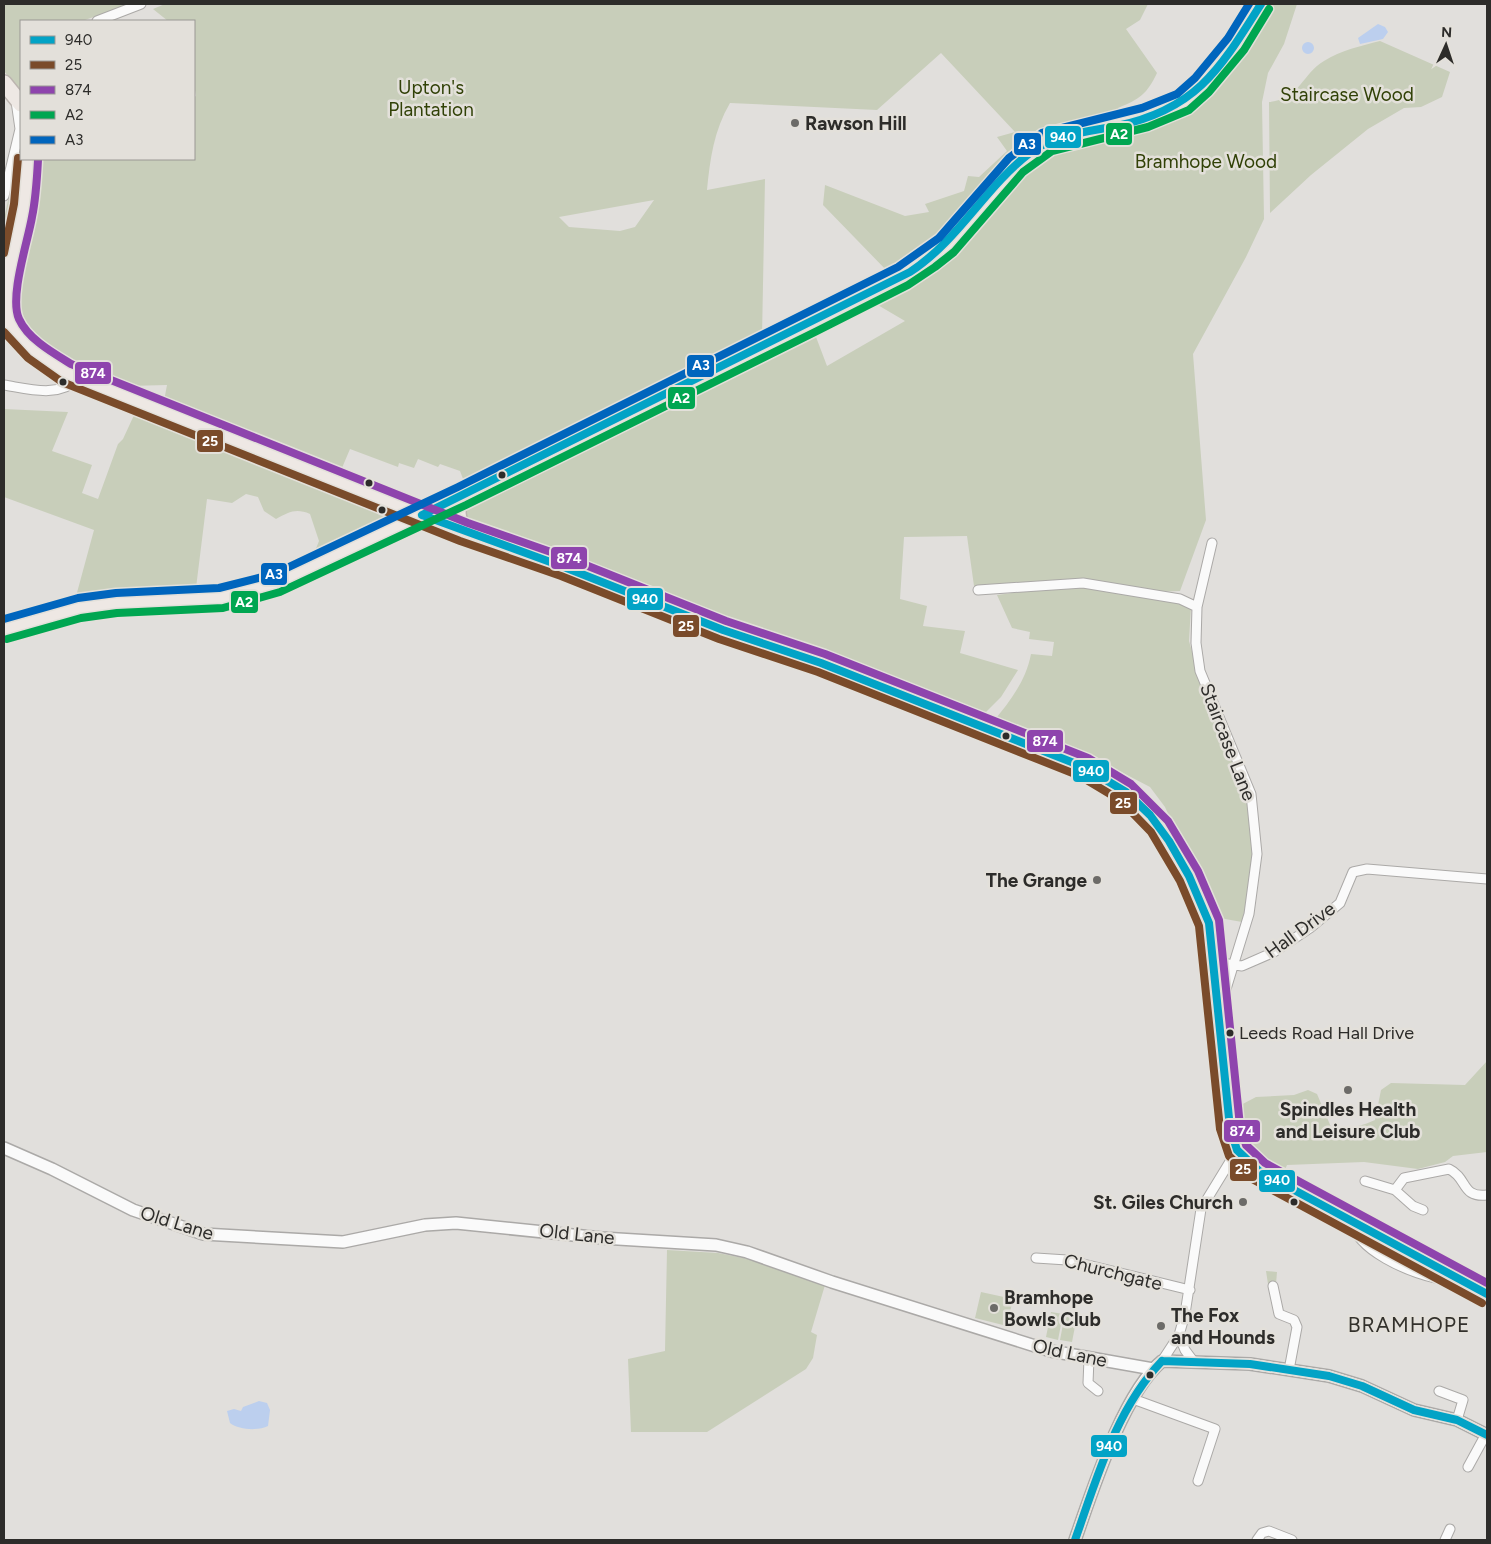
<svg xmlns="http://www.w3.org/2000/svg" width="1491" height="1544" viewBox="0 0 1491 1544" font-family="Figtree,sans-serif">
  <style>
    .green { fill: #c8ceba; fill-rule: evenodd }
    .water { fill: #bccfee }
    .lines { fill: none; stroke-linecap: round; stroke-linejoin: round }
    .street-casing { stroke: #aba9a7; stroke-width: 11 }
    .secondary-casing { stroke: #aba9a7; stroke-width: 14 }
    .highway-casing { stroke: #bcb5b0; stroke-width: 18 }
    .street { stroke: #fafafa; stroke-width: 9 }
    .secondary { stroke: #fafafa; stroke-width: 11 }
    .highway { stroke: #eee8e4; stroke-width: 15 }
    .bus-1-casing { stroke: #e3e0da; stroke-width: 11 }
    .bus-2-casing { stroke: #e3e0da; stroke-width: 11 }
    .bus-3-casing { stroke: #e3e0da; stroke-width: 11 }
    .bus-4-casing { stroke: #e3e0da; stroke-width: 11 }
    .bus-5-casing { stroke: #e3e0da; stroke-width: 11 }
    .bus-1 { stroke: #02a3c6; stroke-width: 8 }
    .bus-2 { stroke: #7a4b2a; stroke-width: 8 }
    .bus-3 { stroke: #8e44ad; stroke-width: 8 }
    .bus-4 { stroke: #00a651; stroke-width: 8 }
    .bus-5 { stroke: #0065bd; stroke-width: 8 }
    .poi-dot { fill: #6c6b68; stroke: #e3e0da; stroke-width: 2 }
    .bus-dot { fill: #2d2c2a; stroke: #e3e0da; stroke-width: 2 }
    .labels { text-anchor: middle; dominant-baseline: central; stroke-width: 5; stroke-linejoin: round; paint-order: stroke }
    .bus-label { font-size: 18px; fill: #2d2c2a; stroke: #e3e0da; text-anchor: start }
    .park-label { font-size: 19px; fill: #314107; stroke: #e3e0da }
    .poi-label { font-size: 19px; font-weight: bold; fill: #2d2c2a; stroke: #e3e0da; text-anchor: start }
    .street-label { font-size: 19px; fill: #2d2c2a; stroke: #e3e0da }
    .quarter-label { font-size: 21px; letter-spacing: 1px; fill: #33312c; stroke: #e3e0da }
    .line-badge { stroke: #e3e0da; stroke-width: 2 }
    .badge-label { font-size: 14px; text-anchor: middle; font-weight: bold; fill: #fff }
  </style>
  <rect width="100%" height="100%" fill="#e1dfdc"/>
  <!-- green -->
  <path class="green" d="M4 4H131L82 21H21V92L4 71Z
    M165 4H1148L1140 20 1126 29 1157 73C1147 94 1140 99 1118 108L1119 119 1047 136 947 238 889 273 823 205 825 185 905 216 929 212 925 204 964 191 968 176 979 177 1007 151 997 137 1015 132 941 53 877 110 730 103C714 130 710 159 707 190L765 179 762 337 651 394 465 484 460 471 440 464 438 467 418 459 414 468 399 463 398 467 350 449 339 475 164 401 167 385 128 386 74 370 46 354 22 326 12 296 35 159H194V97L196 96 194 84V21H168L153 9ZM654 200 635 227 620 231 569 227 559 217Z
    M1273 4H1297L1284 44 1268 73 1262 102 1264 219 1246 257 1193 354 1206 520 1180 591 1153 592 1095 580 974 586 967 536 904 537 900 599 927 606 923 626 965 631 960 653 1018 670 1001 697 982 716 833 660 734 629 474 527C465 518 463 513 468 501L632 418 813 329 827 366 905 321 871 301C896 286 927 274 948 254 979 225 997 182 1033 158 1063 138 1100 137 1134 128 1149 124 1171 118 1184 110 1218 88 1251 37 1273 4Z
    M1380 41 1450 72 1442 97 1421 107 1404 108 1368 129 1311 175 1270 213 1269 102C1300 99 1302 74 1324 61 1341 50 1361 46 1380 41Z
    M21 141V159H24L4 285V219Z
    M4 315 60 373 56 379C44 373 6 350 4 336 3 330 4 322 4 315Z
    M4 409 68 412 52 451 92 465 82 493 98 499 118 444 123 439 135 413 392 510 391 519 269 581V573L315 551 319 541 310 514C296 508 289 512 276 519L264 511 258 497 246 494 232 503 207 499 195 596 75 600 94 530 4 497Z
    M1089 586 1191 606 1189 641 1196 666 1222 735 1248 788 1255 858 1242 922 1214 917 1165 807 1150 787 1106 764 993 722C1010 701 1026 681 1031 654L1052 656 1054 642 1029 639 1030 632 1012 628 997 595 1056 587Z
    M1487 1061V1152L1453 1156 1445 1162 1418 1169 1364 1162 1287 1165 1284 1172C1247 1152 1244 1148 1237 1107L1256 1097 1294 1095 1308 1090 1317 1094 1331 1127C1347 1129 1360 1127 1375 1120L1381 1090 1391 1083 1465 1085Z
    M1362 1234 1435 1275C1416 1274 1374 1248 1362 1234Z
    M667 1250 718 1253 748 1259 825 1285 811 1332 817 1335 813 1358 806 1369 707 1432H631L628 1359 665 1351Z
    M1266 1271 1277 1272 1276 1284H1268Z
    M981 1292 1013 1299 1007 1326 975 1318Z
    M1051 1312 1063 1314 1058 1340 1046 1337Z
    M1065 1314 1077 1316 1072 1342 1060 1340Z"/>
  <!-- water -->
  <path class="water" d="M1378 24 1385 27 1388 32 1383 39 1360 44 1358 38Z
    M1302 48a6 6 0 1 1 12 0a6 6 0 1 1-12 0Z
    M259 1401 267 1403 270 1410 268 1426C258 1431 239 1430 230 1423L227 1411 234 1409 241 1411 243 1407Z"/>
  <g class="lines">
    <defs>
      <path id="street" d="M97 21 141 4
        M4 196 20 129 16 101
        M4 385C29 389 58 398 78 379
        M1212 543 1197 607 1196 643 1200 671 1251 794 1257 854 1249 914 1223 999 1218 1003
        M978 590 1083 583 1180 599 1197 607
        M1214 962 1242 966 1274 952 1310 928 1340 903 1353 872 1367 869 1487 879
        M1365 1181 1395 1190 1413 1206 1423 1210
        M1395 1190 1404 1178 1449 1169C1468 1178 1461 1198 1487 1195
        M1352 1221C1356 1251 1410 1272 1435 1278L1449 1272
        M1036 1258 1067 1260 1190 1290
        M1273 1286 1279 1314 1294 1320 1297 1327 1289 1370
        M1179 1335 1185 1350 1194 1362
        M1089 1359 1088 1383 1098 1391
        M1162 1361 1179 1335 1185 1314 1201 1209 1237 1150
        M1439 1391 1463 1400 1457 1420
        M1133 1399 1215 1429 1198 1481
        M1468 1467 1486 1434
        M1257 1540 1262 1533 1269 1531 1292 1540
        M1445 1540 1450 1529"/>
      <path id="secondary" d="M4 1148 52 1169 133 1210 203 1234 343 1242 425 1225 456 1223 602 1238 716 1245 747 1252 832 1282 1051 1351 1153 1369
        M1075 1540C1092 1492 1123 1393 1162 1361L1250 1364 1329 1376 1362 1386 1414 1410 1457 1420 1487 1435"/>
      <path id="highway" d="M4 83 21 104
        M28 159C27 174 26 190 24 205 20 235 0 294 9 322 21 344 45 360 66 373L464 532 564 567 723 630 821 663 1084 767 1109 781 1126 792 1159 826 1189 876 1209 923 1230 1128 1237 1150 1259 1171 1487 1294
        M462 496C456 509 457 518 464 532
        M4 629 79 608 116 603 221 598 277 583 462 496 813 322 903 276 929 259 946 245 1016 165 1047 142 1063 137 1145 118 1168 110 1183 102 1202 85 1215 69 1236 44 1261 4"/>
    </defs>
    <!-- street casing -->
    <use href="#street" class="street-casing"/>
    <!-- secondary casing -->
    <use href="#secondary" class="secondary-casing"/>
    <!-- highway casing -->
    <use href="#highway" class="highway-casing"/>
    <!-- street -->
    <use href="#street" class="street"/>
    <!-- secondary -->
    <use href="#secondary" class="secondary"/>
    <!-- highway -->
    <use href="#highway" class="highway"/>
    <defs>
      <path id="bus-1" d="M422 515 564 567 723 630 821 663 1084 767 1126 792 1150 815 1169 841 1189 876 1209 923 1230 1128 1237 1150 1259 1171 1487 1294
        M422 515 910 272C959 240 985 187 1031 152 1055 134 1087 132 1117 126 1197 109 1220 69 1261 4
        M1162 1361 1250 1364 1329 1376 1362 1386 1414 1410 1457 1420 1487 1435
        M1075 1540C1097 1478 1116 1409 1162 1361"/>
      <path id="bus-2" d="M4 253 14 204 18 158
        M4 332 28 358 62 382 460 541 561 576 719 639 818 672 1080 776 1120 800 1151 832 1180 881 1199 926 1220 1129 1229 1156 1254 1180 1482 1303"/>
      <path id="bus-3" d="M38 160C37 179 36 198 32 217 28 241 9 297 19 319 28 339 53 353 71 364L468 523 568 558 726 621 825 654 1088 758 1131 784 1168 821 1198 871 1219 920 1240 1126 1246 1145 1265 1163 1487 1283"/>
      <path id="bus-4" d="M7 639 81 618 117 613 223 608 280 592 466 505 817 331 908 285 935 267 954 252 1023 172 1052 151 1148 127 1189 110 1209 92 1244 50 1269 9"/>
      <path id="bus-5" d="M4 619 78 598 116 593 219 588 274 574 458 487 898 267 939 238 1009 158 1042 133 1142 108 1177 94 1195 78 1228 38 1249 4"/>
    </defs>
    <!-- bus-1 casing -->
    <use href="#bus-1" class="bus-1-casing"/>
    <!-- bus-2 casing -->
    <use href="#bus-2" class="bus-2-casing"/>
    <!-- bus-3 casing -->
    <use href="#bus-3" class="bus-3-casing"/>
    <!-- bus-4 casing -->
    <use href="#bus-4" class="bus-4-casing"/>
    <!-- bus-5 casing -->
    <use href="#bus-5" class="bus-5-casing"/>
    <!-- bus-1 -->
    <use href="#bus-1" class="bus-1"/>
    <!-- bus-2 -->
    <use href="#bus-2" class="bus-2"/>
    <!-- bus-3 -->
    <use href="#bus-3" class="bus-3"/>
    <!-- bus-4 -->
    <use href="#bus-4" class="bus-4"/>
    <!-- bus-5 -->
    <use href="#bus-5" class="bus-5"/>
  </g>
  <!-- markers -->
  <g class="poi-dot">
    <circle cx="795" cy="123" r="5"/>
    <circle cx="1097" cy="880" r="5"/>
    <circle cx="1348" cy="1090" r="5"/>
    <circle cx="1243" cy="1202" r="5"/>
    <circle cx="994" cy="1308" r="5"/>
    <circle cx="1161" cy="1326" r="5"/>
  </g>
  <g class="bus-dot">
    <circle cx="63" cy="382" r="4.5"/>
    <circle cx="502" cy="475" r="4.5"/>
    <circle cx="369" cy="483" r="4.5"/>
    <circle cx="382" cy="510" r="4.5"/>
    <circle cx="1006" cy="736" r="4.5"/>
    <circle cx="1230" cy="1033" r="4.5"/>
    <circle cx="1294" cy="1202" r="4.5"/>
    <circle cx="1150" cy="1375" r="4.5"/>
  </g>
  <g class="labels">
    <!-- bus labels -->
    <g class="bus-label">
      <text x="1239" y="1033">Leeds Road Hall Drive</text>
    </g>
    <!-- park labels -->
    <g class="park-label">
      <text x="431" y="87">Upton's<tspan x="431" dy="22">Plantation</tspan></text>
      <text x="1347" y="94">Staircase Wood</text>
      <text x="1206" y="161">Bramhope Wood</text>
    </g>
    <!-- poi labels -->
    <g class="poi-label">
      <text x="805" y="123">Rawson Hill</text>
      <text x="1087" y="880" text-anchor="end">The Grange</text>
      <text x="1348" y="1109" text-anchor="middle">Spindles Health<tspan x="1348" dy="22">and Leisure Club</tspan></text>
      <text x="1233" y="1202" text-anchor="end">St. Giles Church</text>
      <text x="1004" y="1297">Bramhope<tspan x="1004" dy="22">Bowls Club</tspan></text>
      <text x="1171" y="1315">The Fox<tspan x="1171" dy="22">and Hounds</tspan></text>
    </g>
    <!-- street labels -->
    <g class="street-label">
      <text transform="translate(1228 742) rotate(69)">Staircase Lane</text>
      <text transform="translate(1300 930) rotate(-36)">Hall Drive</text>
      <text transform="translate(177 1223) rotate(17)">Old Lane</text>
      <text transform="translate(577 1234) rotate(6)">Old Lane</text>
      <text transform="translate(1113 1272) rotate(14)">Churchgate</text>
      <text transform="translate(1070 1353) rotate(12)">Old Lane</text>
    </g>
    <!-- quarter labels -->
    <g class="quarter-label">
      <text x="1409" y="1324">BRAMHOPE</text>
    </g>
  </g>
  <g class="line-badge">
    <rect x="1105" y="122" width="28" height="24" rx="5" fill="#00a651"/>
    <rect x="1044" y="125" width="38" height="24" rx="5" fill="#02a3c6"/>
    <rect x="1013" y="132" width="29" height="24" rx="5" fill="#0065bd"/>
    <rect x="686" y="354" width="29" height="24" rx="5" fill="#0065bd"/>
    <rect x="74" y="361" width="38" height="24" rx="5" fill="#8e44ad"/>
    <rect x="667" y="386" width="29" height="24" rx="5" fill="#00a651"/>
    <rect x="196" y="429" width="28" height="24" rx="5" fill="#7a4b2a"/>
    <rect x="550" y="546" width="38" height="24" rx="5" fill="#8e44ad"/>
    <rect x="260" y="562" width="28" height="24" rx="5" fill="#0065bd"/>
    <rect x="626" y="587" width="38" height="24" rx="5" fill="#02a3c6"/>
    <rect x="230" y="590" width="29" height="24" rx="5" fill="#00a651"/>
    <rect x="672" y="614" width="28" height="24" rx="5" fill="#7a4b2a"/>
    <rect x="1026" y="729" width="38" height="24" rx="5" fill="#8e44ad"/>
    <rect x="1072" y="759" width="38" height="24" rx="5" fill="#02a3c6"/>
    <rect x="1109" y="791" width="29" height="24" rx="5" fill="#7a4b2a"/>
    <rect x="1223" y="1119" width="38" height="24" rx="5" fill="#8e44ad"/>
    <rect x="1229" y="1158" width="29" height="24" rx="5" fill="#7a4b2a"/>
    <rect x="1258" y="1169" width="38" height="24" rx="5" fill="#02a3c6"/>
    <rect x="1090" y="1434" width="38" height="24" rx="5" fill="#02a3c6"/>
  </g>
  <g class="badge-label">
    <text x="1119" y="139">A2</text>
    <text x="1063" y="142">940</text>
    <text x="1027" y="149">A3</text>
    <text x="701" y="370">A3</text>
    <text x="93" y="378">874</text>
    <text x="681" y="403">A2</text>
    <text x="210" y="446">25</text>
    <text x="569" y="563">874</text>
    <text x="274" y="579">A3</text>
    <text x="645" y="604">940</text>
    <text x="244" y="607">A2</text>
    <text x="686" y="631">25</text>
    <text x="1045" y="746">874</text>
    <text x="1091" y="776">940</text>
    <text x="1123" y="808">25</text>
    <text x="1242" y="1136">874</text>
    <text x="1243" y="1174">25</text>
    <text x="1277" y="1185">940</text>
    <text x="1109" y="1451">940</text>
  </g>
  <!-- border -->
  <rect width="1491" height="1544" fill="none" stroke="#2d2c2a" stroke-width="10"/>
  <!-- legend -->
  <rect x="20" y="20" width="175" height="140" fill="#e3e0da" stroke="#9a9894"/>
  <rect x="30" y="36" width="25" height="8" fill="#02a3c6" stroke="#9a9894"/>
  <text x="65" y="45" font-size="15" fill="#2d2c2a">940</text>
  <rect x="30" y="61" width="25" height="8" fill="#7a4b2a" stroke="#9a9894"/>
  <text x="65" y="70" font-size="15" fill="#2d2c2a">25</text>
  <rect x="30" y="86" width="25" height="8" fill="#8e44ad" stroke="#9a9894"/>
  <text x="65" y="95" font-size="15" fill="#2d2c2a">874</text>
  <rect x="30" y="111" width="25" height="8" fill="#00a651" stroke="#9a9894"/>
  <text x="65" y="120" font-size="15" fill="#2d2c2a">A2</text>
  <rect x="30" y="136" width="25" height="8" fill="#0065bd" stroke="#9a9894"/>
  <text x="65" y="145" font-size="15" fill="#2d2c2a">A3</text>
  <!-- north arrow -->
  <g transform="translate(1446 45) rotate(3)" stroke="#e3e0da" stroke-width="4" paint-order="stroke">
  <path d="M0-4L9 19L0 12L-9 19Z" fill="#2d2c2a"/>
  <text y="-8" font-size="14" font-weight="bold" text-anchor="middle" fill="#2d2c2a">N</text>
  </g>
</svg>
